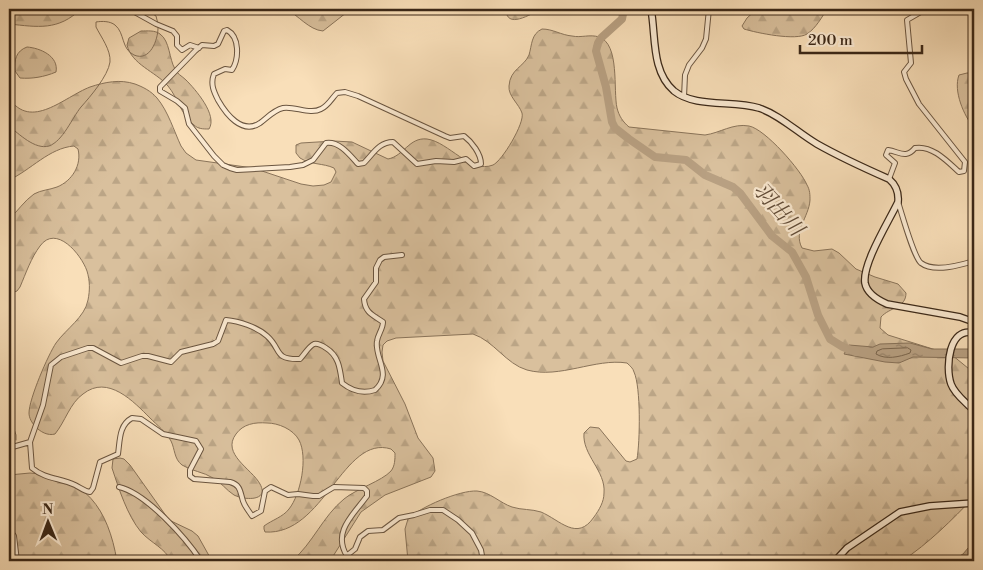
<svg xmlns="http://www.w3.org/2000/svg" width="983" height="570" viewBox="0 0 983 570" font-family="'Libre Bodoni','Noto Serif JP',serif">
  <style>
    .forest { fill: url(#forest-firs); stroke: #8a745a }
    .water { fill: url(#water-ripples); stroke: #867057 }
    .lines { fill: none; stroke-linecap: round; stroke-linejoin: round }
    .shore { stroke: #79644c; stroke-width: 1 }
    .stream { stroke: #867057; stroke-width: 1 }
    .river { stroke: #b8a082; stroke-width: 8 }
    .street-casing { stroke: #6a5540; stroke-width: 6 }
    .secondary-casing { stroke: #3a2717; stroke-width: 8 }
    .street { stroke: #fbead2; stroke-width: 4 }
    .secondary { stroke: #fbead2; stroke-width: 5.5 }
    .labels { text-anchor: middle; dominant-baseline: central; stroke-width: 4.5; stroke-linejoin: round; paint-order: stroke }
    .water-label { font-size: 21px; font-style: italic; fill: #604b37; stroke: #fbead2 }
  </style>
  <defs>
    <pattern id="forest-firs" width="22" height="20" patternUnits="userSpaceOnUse" patternTransform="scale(1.25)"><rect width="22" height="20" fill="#d9c09d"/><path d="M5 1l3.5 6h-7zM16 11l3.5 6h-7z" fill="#bba586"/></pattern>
    <pattern id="water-ripples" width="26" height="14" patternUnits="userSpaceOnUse" patternTransform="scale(1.25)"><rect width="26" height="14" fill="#b8a082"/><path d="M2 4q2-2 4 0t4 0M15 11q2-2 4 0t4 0" fill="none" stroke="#978269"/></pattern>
  </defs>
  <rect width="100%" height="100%" fill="#f9dfb9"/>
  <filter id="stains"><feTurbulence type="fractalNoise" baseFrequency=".004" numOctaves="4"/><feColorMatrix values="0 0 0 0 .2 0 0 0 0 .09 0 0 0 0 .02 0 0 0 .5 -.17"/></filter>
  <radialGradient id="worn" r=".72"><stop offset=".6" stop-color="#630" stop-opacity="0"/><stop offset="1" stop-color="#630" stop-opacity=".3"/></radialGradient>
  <!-- forest -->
  <path class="forest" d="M9 9H81C58 31 38 27 9 24Z
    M286 9H351L323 31C309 30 298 15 286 9Z
    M506 9H541C531 14 506 30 506 9Z
    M757 9H827C822 17 816 28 807 34 796 41 757 33 744 29L742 26 747 18Z
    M542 29C553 29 561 35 572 36 581 38 590 34 599 37 620 44 613 90 617 108 619 116 623 122 629 127L705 135C720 133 733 123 749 126 765 129 801 170 807 185 810 190 810 195 810 200 809 217 793 231 802 248L814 251 832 249 839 253 856 269 875 277 898 284 906 293C906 308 890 307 881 317L880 328 888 335 952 355 974 373V497C952 520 929 543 902 561H408L405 529 408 519C420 507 460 490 477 491 490 492 500 503 512 507 521 510 532 509 541 512 560 520 577 542 594 517 599 510 604 502 604 493 606 471 582 455 584 433L590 427 599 428 626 461 630 462 637 459C640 442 641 387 634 372 633 368 630 366 627 363 595 358 560 379 527 370 506 364 494 341 473 334L396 338 387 341 383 345 382 352 383 361 405 404 418 438 433 458 435 471 431 477 385 495 361 512 330 561H292C313 543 323 516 344 499 356 489 382 481 391 471 395 466 395 459 395 453L391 449C343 434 324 536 265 532L264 529V526C272 520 283 517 289 509 301 494 308 457 299 440 293 429 278 423 267 423 255 422 243 424 236 434 221 454 252 469 260 484 270 502 243 500 234 495 226 490 221 482 213 478 204 472 191 471 182 465 174 459 175 449 171 441 166 432 157 425 150 418 134 402 108 374 83 394 70 403 65 422 55 434 48 436 40 432 35 426 32 423 29 418 29 413 29 399 48 355 56 343 66 329 85 317 88 300 90 290 90 281 87 271 81 254 56 224 40 246 31 258 26 273 20 287L17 291 9 294V219C18 211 24 201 34 194 41 190 49 190 57 187 72 181 82 165 78 149L74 146C49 148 31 170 9 180V98C31 131 64 97 90 87 105 82 120 79 135 84 143 87 151 91 157 98 168 111 174 131 181 146L186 153 196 160 253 168 301 184 313 186 324 185 331 182 336 172 334 168C323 163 311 165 300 158L296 153V145L301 143 334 141 352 142 388 159C404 156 409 137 427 139 449 142 470 174 493 165 502 161 525 123 522 113 519 104 508 96 509 86 510 69 524 67 529 55 532 45 531 34 542 29Z
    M141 31C147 31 155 30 160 34 170 41 169 59 175 69 177 74 182 76 186 80 195 89 218 115 209 129 203 129 198 129 194 125 181 115 178 98 168 86 155 71 132 65 127 45L129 38Z
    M27 47C40 48 59 56 56 72 44 77 32 79 20 78L15 71C14 60 16 51 27 47Z
    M967 73H974V128C964 116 953 91 959 75Z
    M120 458 124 459 130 465 169 520 192 531 198 536 212 561H171C165 548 151 543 141 532 127 515 119 489 112 468L113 459Z
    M30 473C86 476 108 509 117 561H9V475Z"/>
  <!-- water -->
  <path class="water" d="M910 343 932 349H974V358L913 357 899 363 885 362 844 354 849 345 873 347 880 344Z
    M974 541V561H951L963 554Z"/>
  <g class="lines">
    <!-- shore -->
    <path class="shore" d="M908 348 911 350 910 353C899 357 886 360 876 354L877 351 882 349Z"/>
    <!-- stream -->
    <path class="stream" d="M145 9 156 16 158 24
      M9 126C19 134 35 150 49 146 63 141 72 118 81 107 90 97 108 76 110 62 111 50 101 37 96 27V22C102 21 110 21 115 25 125 33 121 49 134 55 150 62 158 40 158 28
      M9 414 16 435V440"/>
    <!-- river -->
    <path class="river" d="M624 9 622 19 601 38 598 43 596 51 606 87 612 122 615 128 629 139 655 157 686 160 705 175 733 187 740 193 772 236 792 252 806 277 818 315 830 339 843 347 856 352"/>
    <defs>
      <path id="street" d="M129 9 156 24 173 31 177 36V45L182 50 190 45 199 48
        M227 30C240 37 239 59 232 70L225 69 214 74C210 84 214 92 218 100 226 114 242 135 260 123 268 117 274 110 283 108 295 106 310 115 321 109 328 106 332 98 337 93L345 92 358 96 445 136 450 138 464 136C472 142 481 154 481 164L474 166 466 159 454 162 436 161 417 164 393 142C379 142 373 154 364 163L358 164C349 154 339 141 326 143L313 160 303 165 290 167 237 170 230 168 223 165 214 156 189 124 185 108 177 101 160 91V87L195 51 202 45 214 46 218 44 224 31Z
        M684 97 685 75 689 65 702 48 706 39 709 9
        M889 179 895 163 886 155 888 150C900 152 906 159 915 148 932 145 947 161 959 172L964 171 965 162 919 104 906 79 904 72 911 63 907 20 926 9
        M898 202C902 214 914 258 921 263 934 273 961 265 974 261
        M9 448 30 442
        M119 487C146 493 186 538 201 561
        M9 506 10 511 9 512
        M9 529 14 536 17 561
        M347 556C332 532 353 515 367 496V491L364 488 334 487 319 496H313L298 494 288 495 271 487 265 491 261 511 252 516C249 511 245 507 243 501 240 492 241 485 230 482L194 479 190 476V470L201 449 196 441 163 434 141 419 132 418C119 425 120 440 118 454L100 462 93 488 90 492C84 491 81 488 75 485 60 478 45 479 32 468L30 442 43 405 51 365 61 357 88 348H93L121 363 142 356H148L171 362 181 352 213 344 218 341 226 320C239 321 257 327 267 336 282 349 273 360 300 359 304 355 309 346 314 344 318 343 323 346 326 348 339 356 340 369 342 383 352 391 363 394 375 390 393 374 374 358 377 341 378 334 383 329 383 322 373 315 365 313 364 299L376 282V268L380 260 384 257 402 255
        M340 561 355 549 360 537 368 531 383 530 399 518 414 515 430 510H443L458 520 472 533 481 550 483 561"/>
      <path id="secondary" d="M651 9C656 36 651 71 674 91 695 108 733 100 759 108 780 115 798 133 817 144 840 157 864 168 889 179 896 185 899 192 898 202 889 221 862 264 865 283 867 294 878 300 887 304L960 317 974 322
        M974 333C949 326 945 367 951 384 955 395 966 402 974 411
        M835 561 847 548 900 512 930 506 974 503"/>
    </defs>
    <!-- street casing -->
    <use href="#street" class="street-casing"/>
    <!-- secondary casing -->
    <use href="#secondary" class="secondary-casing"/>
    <!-- street -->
    <use href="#street" class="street"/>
    <!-- secondary -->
    <use href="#secondary" class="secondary"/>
  </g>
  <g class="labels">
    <!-- water labels -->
    <g class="water-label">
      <text transform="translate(778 210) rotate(48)">羽出川</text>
    </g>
  </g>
  <!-- margin -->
  <rect width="983" height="570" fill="none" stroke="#f9dfb9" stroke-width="30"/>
  <rect x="10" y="10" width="963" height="550" fill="none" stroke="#3a2717" stroke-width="2.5"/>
  <rect x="15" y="15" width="953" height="540" fill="none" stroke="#3a2717"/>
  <!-- north arrow -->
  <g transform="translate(48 522) rotate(359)" stroke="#fbead2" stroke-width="4" paint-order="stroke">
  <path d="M0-4L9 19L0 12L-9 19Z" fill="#3a2717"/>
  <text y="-8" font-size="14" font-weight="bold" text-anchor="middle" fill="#3a2717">N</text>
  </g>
  <!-- scale -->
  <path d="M800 45v8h122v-8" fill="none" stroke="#3a2717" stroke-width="2.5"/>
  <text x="808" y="45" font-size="15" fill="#3a2717" stroke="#fbead2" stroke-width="4" paint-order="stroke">200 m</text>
  <rect width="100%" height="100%" filter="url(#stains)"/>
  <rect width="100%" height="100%" fill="url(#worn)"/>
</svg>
